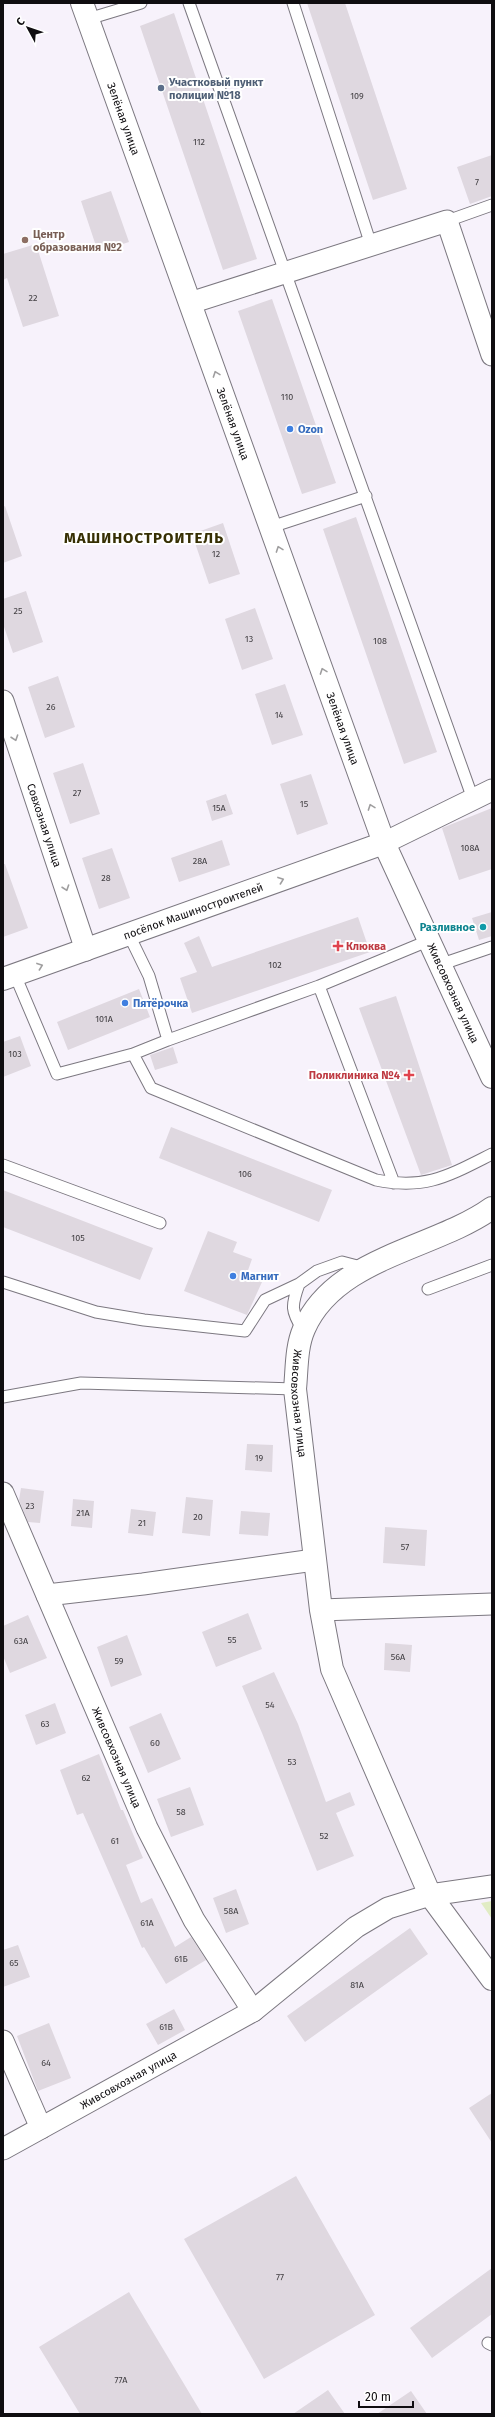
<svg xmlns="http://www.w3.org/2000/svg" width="495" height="2417" viewBox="0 0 495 2417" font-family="'Fira Sans',sans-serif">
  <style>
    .green { fill: #e1ecc4 }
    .building { fill: #dfd8e0 }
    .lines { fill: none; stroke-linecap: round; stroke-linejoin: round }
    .lane-casing { stroke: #7c7880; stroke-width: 13 }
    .street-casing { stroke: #7c7880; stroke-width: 23 }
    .secondary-casing { stroke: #7c7880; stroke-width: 24 }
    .lane { stroke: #fff; stroke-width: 11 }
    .street { stroke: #fff; stroke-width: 21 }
    .secondary { stroke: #fff; stroke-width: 22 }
    .oneway { stroke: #9f9e9f }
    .service-dot { fill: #5c6f8a; stroke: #fff; stroke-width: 1.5 }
    .education-dot { fill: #8d6e63; stroke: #fff; stroke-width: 1.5 }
    .shop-dot { fill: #3f7fe0; stroke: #fff; stroke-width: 1.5 }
    .culture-dot { fill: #0f9aa8; stroke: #fff; stroke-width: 1.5 }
    .health-dot { fill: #e0444e; stroke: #fff; stroke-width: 1.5 }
    .labels { text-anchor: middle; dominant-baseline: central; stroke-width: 4; stroke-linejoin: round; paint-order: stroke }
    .number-label { font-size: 9px; fill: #434044 }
    .service-label { font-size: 11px; font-weight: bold; fill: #4e5e75; stroke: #fff; text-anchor: start }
    .street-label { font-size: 11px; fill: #0f0d10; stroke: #fff }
    .education-label { font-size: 11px; font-weight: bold; fill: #785e54; stroke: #fff; text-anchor: start }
    .shop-label { font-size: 11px; font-weight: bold; fill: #366cbe; stroke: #fff; text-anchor: start }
    .culture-label { font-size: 11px; font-weight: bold; fill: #0d838f; stroke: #fff; text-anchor: end }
    .health-label { font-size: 11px; font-weight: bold; fill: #be3a42; stroke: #fff; text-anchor: start }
    .district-label { font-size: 15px; font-weight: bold; letter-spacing: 1px; fill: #373004; stroke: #fff }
  </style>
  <rect width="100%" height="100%" fill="#f7f2fb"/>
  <!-- green -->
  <path class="green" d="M492 1901V1919L481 1903Z"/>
  <!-- building -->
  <path class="building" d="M307 3H345L407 189 373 200Z
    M174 13 257 259 223 270 140 26Z
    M492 155V196L470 204 457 167Z
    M111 191 129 242 98 252 81 201Z
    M36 244 59 316 23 327 7 278 3 280V254Z
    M272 299 336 483 302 494 238 311Z
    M5 506 22 556 3 563V507Z
    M356 517 437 752 404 764 323 529Z
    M223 523 240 574 209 584 192 534Z
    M26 591 43 642 13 653 3 624V599Z
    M255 608 273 659 242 670 225 619Z
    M58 676 75 727 45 738 28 687Z
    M285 684 303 735 272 745 255 694Z
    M83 763 100 814 70 824 53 773Z
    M311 774 328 824 297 835 280 784Z
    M226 794 233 814 212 821 206 801Z
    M492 808V869L459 880 442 828Z
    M222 840 230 865 179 882 171 858Z
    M112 848 130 898 99 909 82 858Z
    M3 864H5L28 928 3 937Z
    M492 912V936L479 940 472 918Z
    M358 917 370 952 192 1013 180 978 197 972 184 943 199 936 212 967Z
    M139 989 150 1017 68 1050 57 1022Z
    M396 996 452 1165 421 1175 359 1008Z
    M20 1036 31 1066 3 1077V1042Z
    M173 1047 178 1063 155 1070 150 1055Z
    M171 1127 332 1190 319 1222 159 1158Z
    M3 1190 153 1248 140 1280 3 1227Z
    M208 1231 237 1242 233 1252 252 1259 246 1276 262 1282 247 1315 184 1291Z
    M247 1444 273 1445 272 1472 245 1470Z
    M21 1488 44 1491 40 1523 28 1522 19 1500Z
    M186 1497 213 1500 210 1536 182 1533Z
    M73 1499 94 1501 92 1528 71 1526Z
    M131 1509 156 1512 153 1536 128 1533Z
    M241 1511 270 1513 268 1536 239 1534Z
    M385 1527 427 1530 425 1566 383 1563Z
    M248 1613 262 1649 216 1667 202 1632Z
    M28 1615 47 1658 10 1673 3 1656V1626Z
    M127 1635 142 1675 111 1687 97 1647Z
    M385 1643 412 1645 410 1672 384 1670Z
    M274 1672 298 1724 326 1802 350 1792 355 1805 336 1813 354 1856 317 1871 262 1733 242 1686Z
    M55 1703 66 1733 36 1745 25 1715Z
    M161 1713 181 1759 148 1773 129 1727Z
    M99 1754 121 1810H123L143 1858 126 1865 141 1903 152 1898 175 1947 191 1937 206 1960 166 1984 144 1947 142 1948 83 1813 77 1815 60 1770Z
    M190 1787 204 1825 171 1837 157 1799Z
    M236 1889 249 1924 226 1933 213 1898Z
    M410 1928 428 1954 305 2042 287 2016Z
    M18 1945 30 1977 3 1987V1950Z
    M174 2009 185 2030 158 2045 146 2024Z
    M49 2023 71 2078 38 2091 17 2036Z
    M492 2093V2143L469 2108Z
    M296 2176 375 2315 264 2379 184 2239Z
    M492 2268V2314L432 2358 410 2328Z
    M129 2292 202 2414H80L39 2347Z
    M328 2390 345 2414H293Z
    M411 2391 427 2414H377Z"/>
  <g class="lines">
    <defs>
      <path id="lane" d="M189 3 473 799
        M293 3 371 245
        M88 19 141 3
        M447 221 492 205
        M271 527 366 496
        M442 964 492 947
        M15 975 57 1074 133 1054 168 1040 149 976 129 935
        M168 1040 319 986
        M133 1054 151 1088 376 1180C426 1190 448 1176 492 1154
        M3 1165 160 1223
        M394 1183 319 986 430 940
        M3 1282 96 1312 144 1320 245 1331 265 1300 299 1284 317 1271 342 1262 365 1268
        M299 1284C291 1306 291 1311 303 1330
        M428 1289 492 1265
        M3 1397 81 1383 295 1389
        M488 2343 492 2345"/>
      <g id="street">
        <path d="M190 303 447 221 492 355"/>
        <path id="s1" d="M3 701 86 950"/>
        <path d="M384 843 492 790"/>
        <path id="s2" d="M3 1493 147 1828 194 1920 253 2011"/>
        <path d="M47 1595 143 1584 314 1560"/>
        <path d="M321 1610 492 1604"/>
        <path d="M3 2041 41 2128"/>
        <path id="s3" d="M3 2149 253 2011 356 1927 388 1908 430 1895 492 1886"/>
      </g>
      <g id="secondary">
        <path id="s4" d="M82 3 384 843 492 1077"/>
        <path id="s5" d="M3 979 384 843"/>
        <path id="s6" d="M492 1208C435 1249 335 1257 304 1329 296 1347 297 1369 295 1389L321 1610 332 1669 430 1895 492 1979"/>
      </g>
    </defs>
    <!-- lane casing -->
    <use href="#lane" class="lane-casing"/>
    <!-- street casing -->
    <use href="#street" class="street-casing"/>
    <!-- secondary casing -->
    <use href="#secondary" class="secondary-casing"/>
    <!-- lane -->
    <use href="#lane" class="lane"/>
    <!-- street -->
    <use href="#street" class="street"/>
    <!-- secondary -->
    <use href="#secondary" class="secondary"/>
  </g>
  <!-- one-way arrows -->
  <defs><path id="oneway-chevron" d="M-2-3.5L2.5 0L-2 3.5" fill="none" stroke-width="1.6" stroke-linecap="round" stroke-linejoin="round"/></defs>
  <g class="oneway">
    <use href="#oneway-chevron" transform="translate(216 374) rotate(-110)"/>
    <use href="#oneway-chevron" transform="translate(279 549) rotate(-110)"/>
    <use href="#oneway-chevron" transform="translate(323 671) rotate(-110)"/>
    <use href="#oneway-chevron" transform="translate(15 738) rotate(71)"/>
    <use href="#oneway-chevron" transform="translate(371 807) rotate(-110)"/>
    <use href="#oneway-chevron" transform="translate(281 880) rotate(-20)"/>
    <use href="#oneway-chevron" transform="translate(66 888) rotate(71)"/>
    <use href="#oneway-chevron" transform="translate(40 966) rotate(-20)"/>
  </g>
  <!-- markers -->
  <circle class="service-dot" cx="161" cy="88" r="4"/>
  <circle class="education-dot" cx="25" cy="240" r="4"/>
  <g class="shop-dot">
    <circle cx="290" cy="429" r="4"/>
    <circle cx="125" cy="1003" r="4"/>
    <circle cx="233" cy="1276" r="4"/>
  </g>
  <circle class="culture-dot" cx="483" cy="927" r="4"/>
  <g class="health-dot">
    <path d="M336 940h4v4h4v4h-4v4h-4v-4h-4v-4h4z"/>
    <path d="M407 1069h4v4h4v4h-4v4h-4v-4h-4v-4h4z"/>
  </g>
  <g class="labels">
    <!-- number labels -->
    <g class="number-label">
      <text x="357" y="96">109</text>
      <text x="199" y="142">112</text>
      <text x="477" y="182">7</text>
      <text x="33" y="298">22</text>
      <text x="287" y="397">110</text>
      <text x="216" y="554">12</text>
      <text x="18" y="611">25</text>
      <text x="249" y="639">13</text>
      <text x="380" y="641">108</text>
      <text x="51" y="707">26</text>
      <text x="279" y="715">14</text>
      <text x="77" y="793">27</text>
      <text x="304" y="804">15</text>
      <text x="219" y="808">15А</text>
      <text x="470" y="848">108А</text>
      <text x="200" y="861">28А</text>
      <text x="106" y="878">28</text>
      <text x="275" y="965">102</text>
      <text x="104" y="1019">101А</text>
      <text x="15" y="1054">103</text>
      <text x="245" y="1174">106</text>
      <text x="78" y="1238">105</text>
      <text x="259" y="1458">19</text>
      <text x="30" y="1506">23</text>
      <text x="83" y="1513">21А</text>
      <text x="198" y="1517">20</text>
      <text x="142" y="1523">21</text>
      <text x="405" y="1547">57</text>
      <text x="232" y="1640">55</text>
      <text x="21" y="1641">63А</text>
      <text x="398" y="1657">56А</text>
      <text x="119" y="1661">59</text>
      <text x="270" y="1705">54</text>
      <text x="45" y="1724">63</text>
      <text x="155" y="1743">60</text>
      <text x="292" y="1762">53</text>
      <text x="86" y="1778">62</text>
      <text x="181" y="1812">58</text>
      <text x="324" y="1836">52</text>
      <text x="115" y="1841">61</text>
      <text x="231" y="1911">58А</text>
      <text x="147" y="1923">61А</text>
      <text x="181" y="1959">61Б</text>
      <text x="14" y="1963">65</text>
      <text x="357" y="1985">81А</text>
      <text x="166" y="2027">61В</text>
      <text x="46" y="2063">64</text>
      <text x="280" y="2277">77</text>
      <text x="121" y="2380">77А</text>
    </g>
    <!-- service labels -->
    <g class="service-label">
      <text x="169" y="82">Участковый пункт<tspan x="169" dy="13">полиции №18</tspan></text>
    </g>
    <!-- street labels -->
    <g class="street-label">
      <text stroke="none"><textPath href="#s4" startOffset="123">Зелёная улица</textPath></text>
      <text stroke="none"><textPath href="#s4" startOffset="447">Зелёная улица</textPath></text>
      <text stroke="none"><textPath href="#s4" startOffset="771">Зелёная улица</textPath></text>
      <text stroke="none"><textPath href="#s1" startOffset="131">Совхозная улица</textPath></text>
      <text stroke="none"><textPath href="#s5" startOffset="202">посёлок Машиностроителей</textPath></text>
      <text stroke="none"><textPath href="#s4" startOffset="1058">Живсовхозная улица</textPath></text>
      <text stroke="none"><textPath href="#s6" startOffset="304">Живсовхозная улица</textPath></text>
      <text stroke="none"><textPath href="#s2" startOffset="288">Живсовхозная улица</textPath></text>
      <text stroke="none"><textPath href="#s3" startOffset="143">Живсовхозная улица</textPath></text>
    </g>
    <!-- education labels -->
    <g class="education-label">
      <text x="33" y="234">Центр<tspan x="33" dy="13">образования №2</tspan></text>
    </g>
    <!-- shop labels -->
    <g class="shop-label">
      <text x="298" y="429">Ozon</text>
      <text x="133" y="1003">Пятёрочка</text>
      <text x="241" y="1276">Магнит</text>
    </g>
    <!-- culture labels -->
    <g class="culture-label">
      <text x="475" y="927">Разливное</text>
    </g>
    <!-- health labels -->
    <g class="health-label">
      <text x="346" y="946">Клюква</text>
      <text x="400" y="1075" text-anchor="end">Поликлиника №4</text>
    </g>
    <!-- district labels -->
    <g class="district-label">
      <text x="144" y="538">МАШИНОСТРОИТЕЛЬ</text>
    </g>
  </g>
  <!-- border -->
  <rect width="495" height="2417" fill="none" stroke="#0f0d10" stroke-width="8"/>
  <!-- north arrow -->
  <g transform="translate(28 28) rotate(310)" stroke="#ffffff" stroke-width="3" paint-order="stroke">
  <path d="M0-3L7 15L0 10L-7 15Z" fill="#0f0d10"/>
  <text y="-6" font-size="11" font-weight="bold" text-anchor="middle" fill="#0f0d10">С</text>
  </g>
  <!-- scale -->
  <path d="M359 2401v6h54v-6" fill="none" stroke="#0f0d10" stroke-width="2"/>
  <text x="365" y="2401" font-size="12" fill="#0f0d10" stroke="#ffffff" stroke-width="3" paint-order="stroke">20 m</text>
</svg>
